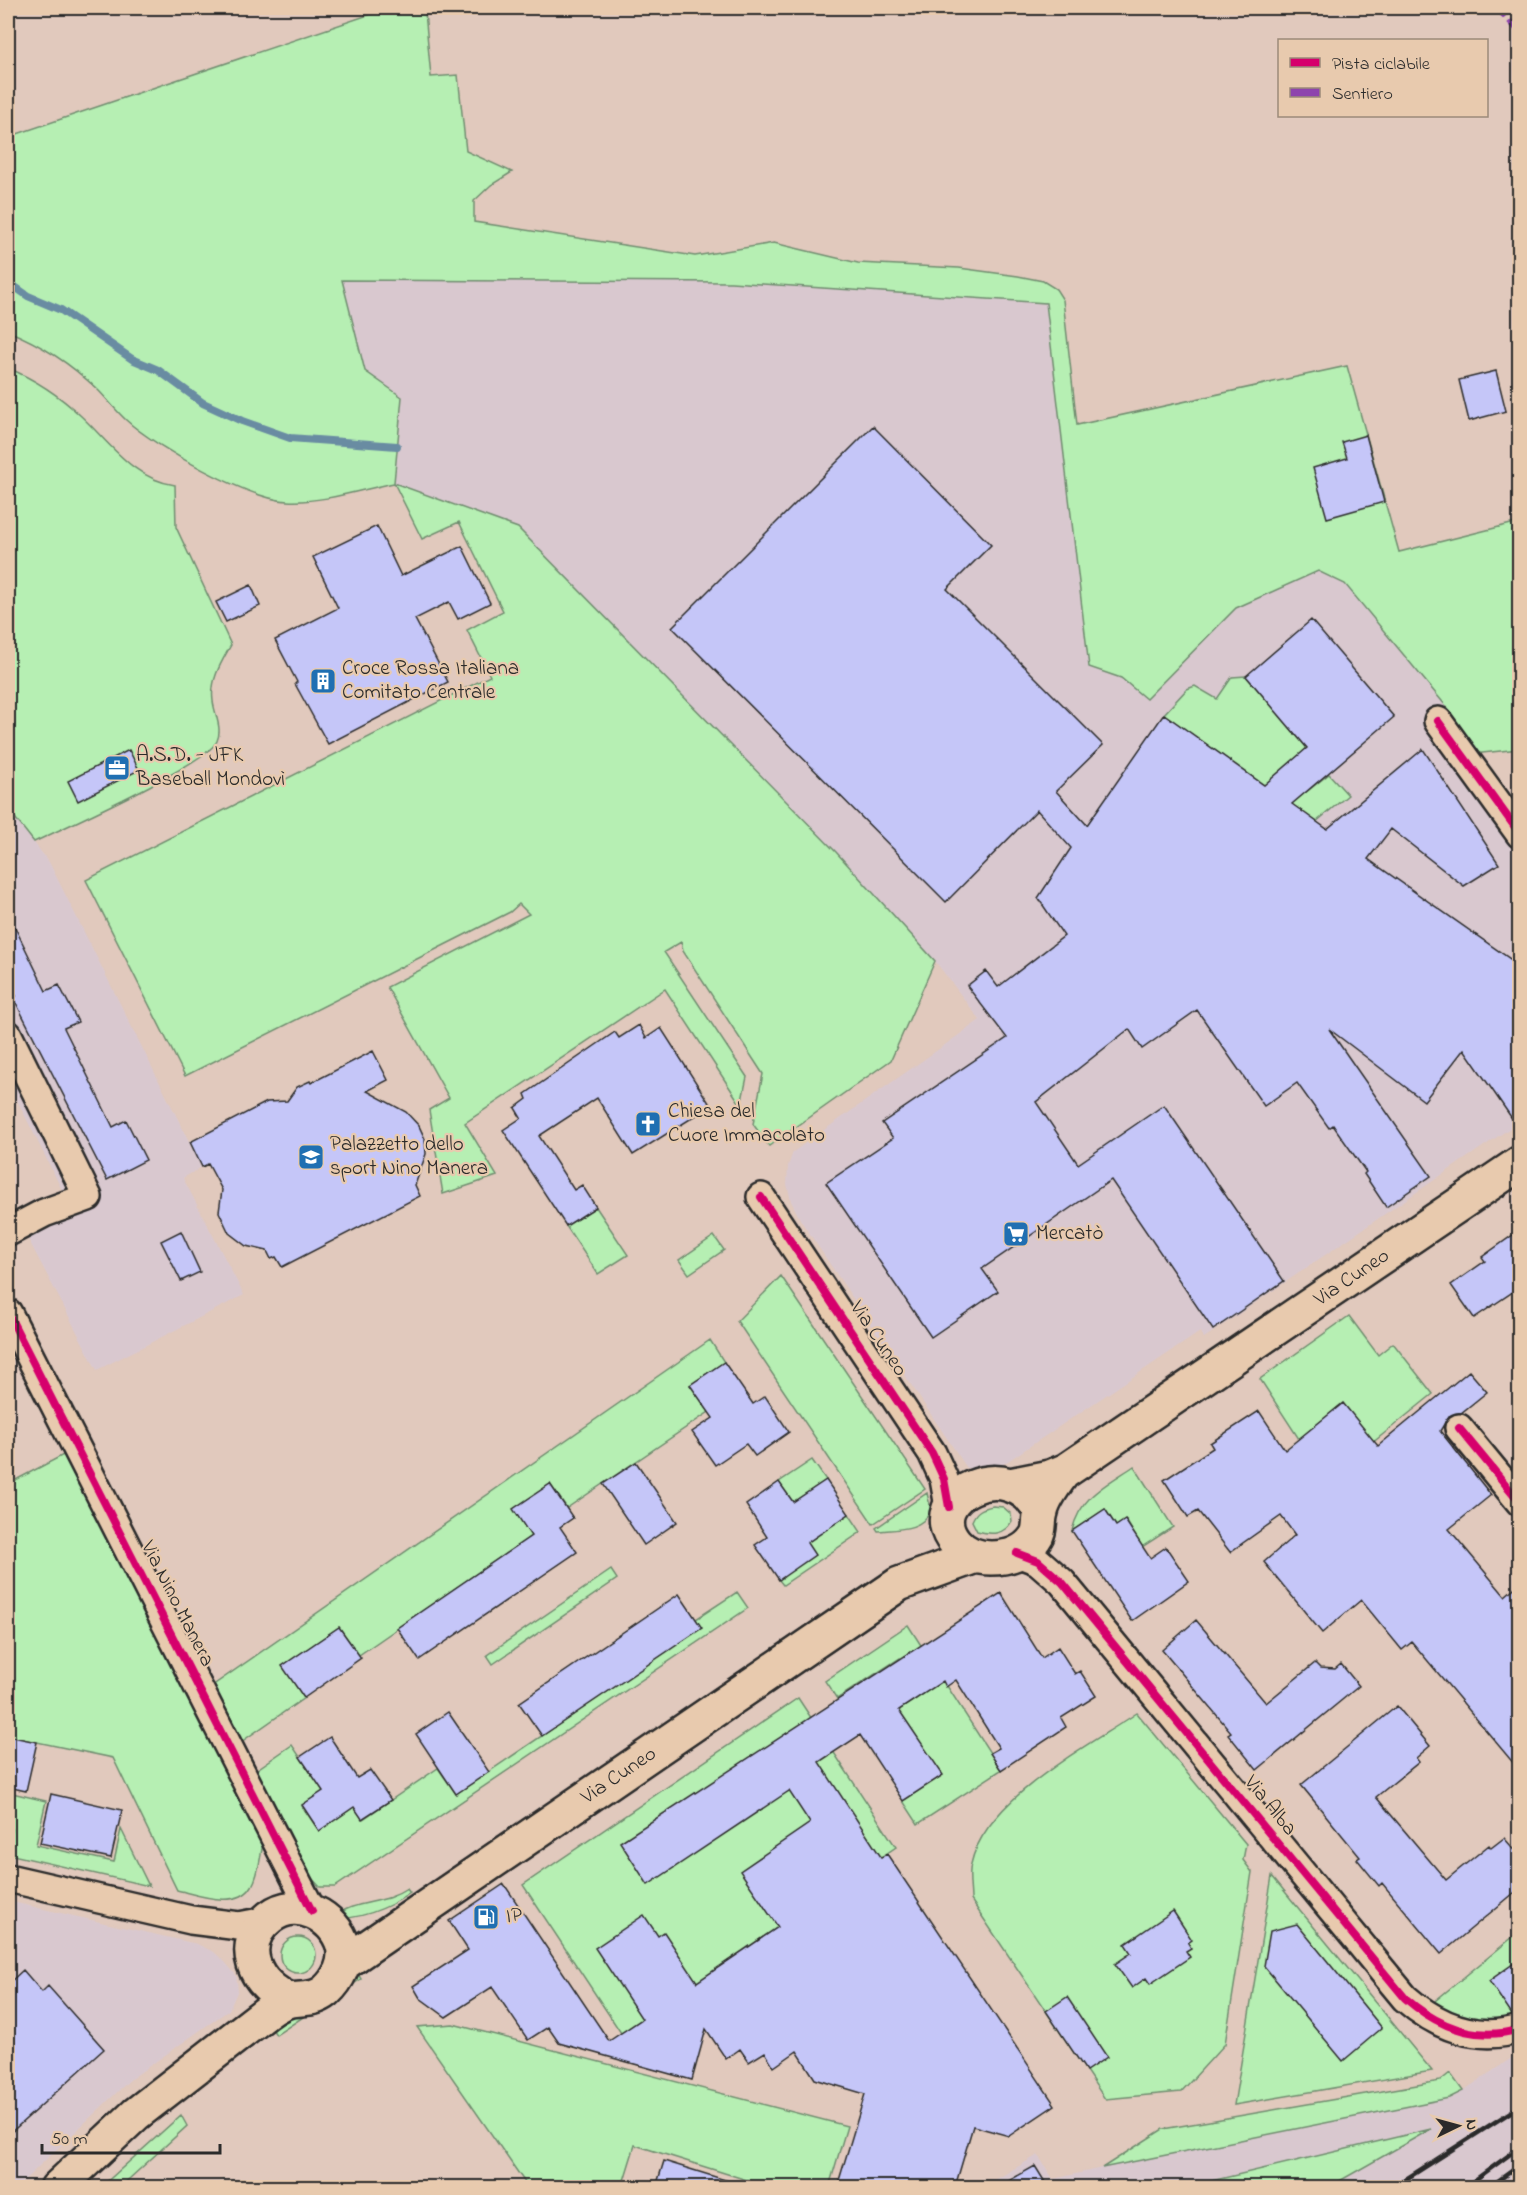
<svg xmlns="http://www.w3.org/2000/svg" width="1527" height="2195" viewBox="0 0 1527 2195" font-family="'Indie Flower',sans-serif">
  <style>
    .built { fill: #d9c8cf }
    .green { fill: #b6efb3; stroke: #708d6f; stroke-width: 1.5 }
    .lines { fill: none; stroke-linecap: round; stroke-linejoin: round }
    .stream { stroke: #698ca2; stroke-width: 8 }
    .building { fill: #c5c6f8; stroke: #2b2b2b; stroke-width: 1.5 }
    .minor-casing { stroke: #2b2b2b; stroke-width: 32 }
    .major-casing { stroke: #2b2b2b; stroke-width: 38 }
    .minor { stroke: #e8caae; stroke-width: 27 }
    .major { stroke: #e8caae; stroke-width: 33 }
    .rail { stroke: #2b2b2b; stroke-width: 4.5 }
    .quiet { stroke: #8e44ad; stroke-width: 6; stroke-dasharray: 12 6; stroke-linecap: butt }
    .cycleway-casing { stroke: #e8caae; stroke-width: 11 }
    .cycleway { stroke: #d6006c; stroke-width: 8 }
    .labels { text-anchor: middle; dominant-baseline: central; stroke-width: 4.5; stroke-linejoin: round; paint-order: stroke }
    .poi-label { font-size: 21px; fill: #2b2b2b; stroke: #e8caae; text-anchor: start }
    .street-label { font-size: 21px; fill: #2b2b2b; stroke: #e8caae }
  </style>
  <rect width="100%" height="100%" fill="#e1c9bd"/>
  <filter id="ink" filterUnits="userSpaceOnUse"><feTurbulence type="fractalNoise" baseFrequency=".0167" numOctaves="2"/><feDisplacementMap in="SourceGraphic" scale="12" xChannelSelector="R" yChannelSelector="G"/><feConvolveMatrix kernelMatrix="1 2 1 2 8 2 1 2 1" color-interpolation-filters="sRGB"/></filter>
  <g filter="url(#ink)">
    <!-- built -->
    <path class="built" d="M342 280 731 282 1046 303 1089 667 1121 678 1146 699 1236 608 1318 571 1345 584 1446 706 1473 754 1519 820V1122L1204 1338 1200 1332 996 1469 967 1468 801 1221 791 1201 787 1184 788 1166 793 1152 980 1020 935 961 836 852 518 528 394 483 402 397 365 371Z
      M8 809 49 862 202 1167 183 1178 244 1295 97 1370 26 1235 72 1210 8 1082Z
      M8 1901 197 1944 214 1952 225 1962 236 1975 238 1990 229 2010 131 2079 17 2187 8 2188Z
      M1519 2053V2187L981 2188 1038 2155 1053 2179 1102 2168 1163 2129 1440 2081 1450 2073 1463 2091Z"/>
    <!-- green -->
    <path class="green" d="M389 8H437L425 12 431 77 458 75 466 151 512 172 491 185 474 201V222L695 256 774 243 858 263 959 268 1018 276 1043 281 1056 289 1063 300 1077 425 1347 366 1399 552 1519 522V749L1473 754 1446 706 1345 584 1318 571 1236 608 1146 699 1121 678 1089 667 1046 303 731 282 342 280 365 371 402 397 394 483 518 528 836 852 935 961 891 1060 769 1146 753 1124 763 1074 683 951 681 942 664 952 747 1077 741 1105 665 989 465 1123 497 1176 443 1194 429 1110 449 1098 387 987 529 914 519 904 510 912 185 1076 86 880 490 676 467 630 503 611 459 522 422 539 394 483C360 490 322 503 287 501 249 499 155 447 126 420 116 411 108 400 98 390 71 364 43 345 8 331V137Z
      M8 368C34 379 60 396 81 416 110 443 133 479 175 485L176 527 231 645C221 663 210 680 213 701 214 713 223 728 217 741 208 763 63 828 34 842L8 809Z
      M1246 676 1307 748 1283 770 1305 793 1329 774 1348 795 1316 822 1164 714 1187 689 1195 686 1217 699 1232 677Z
      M596 1207 628 1255 598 1274 566 1226Z
      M714 1236 724 1250 689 1274 679 1260Z
      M781 1276 925 1489 873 1524 737 1321Z
      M1349 1316 1378 1355 1393 1343 1433 1394 1330 1477 1365 1431 1343 1403 1299 1439 1260 1379Z
      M710 1340 724 1362 690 1385 709 1412 567 1508 550 1484 514 1509 531 1536 359 1655 339 1627 283 1666 304 1698 241 1742 212 1686Z
      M67 1453 263 1844C260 1857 259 1875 252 1886 238 1910 198 1895 177 1890L113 1758 8 1736V1484Z
      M812 1460 826 1480 793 1502 779 1482Z
      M1134 1466 1173 1527 1142 1547 1126 1520 1116 1526 1105 1509 1072 1531C1080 1496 1106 1485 1134 1466Z
      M927 1493 931 1510C922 1531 898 1529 878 1531L876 1528Z
      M993 1506 1003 1507 1011 1514 1012 1521C1004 1535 992 1535 977 1531L972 1521C976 1511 982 1508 993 1506Z
      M849 1514 861 1532 783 1585 779 1580 807 1543Z
      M611 1570 617 1579 493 1664 487 1655Z
      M737 1592 748 1608 335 1887H320L309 1875 256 1770 292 1745 323 1791 302 1806 319 1831 354 1807 363 1819 438 1768 456 1794 701 1628 696 1619Z
      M908 1625 1001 1770 918 1824 903 1801 942 1775 899 1710 923 1694 900 1658 837 1699 825 1681Z
      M798 1698 896 1847 621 2033 523 1885Z
      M1137 1713 1246 1844 1243 1860 1252 1872 1225 2044 1181 2092 1105 2099 971 1900C971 1889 968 1875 971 1864 985 1799 1085 1748 1137 1713Z
      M8 1792 46 1801 36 1845 114 1862 121 1829 149 1886 8 1854 12 1829 8 1828Z
      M1272 1876 1432 2071 1234 2105Z
      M407 1889 410 1893C386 1910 360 1919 331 1919 356 1898 382 1906 407 1889Z
      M1519 1932V2019L1483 2024 1430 2005Z
      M280 1955a18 18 0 1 1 36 0a18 18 0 1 1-36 0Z
      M354 1967 361 1979 276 2035 270 2025Z
      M453 2024 847 2126 829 2187H769L635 2145 622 2187H528L417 2027Z
      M1450 2073 1463 2091 1449 2098 1102 2168 1163 2129 1440 2081Z
      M181 2115 187 2126 129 2179 120 2187H101Z
      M1431 2129 1329 2187H1186Z"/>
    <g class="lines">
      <!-- stream -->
      <path class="stream" d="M8 282 28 296 61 310 132 359 158 370 203 403 242 421 290 438 397 446"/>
    </g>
    <!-- building -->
    <path class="building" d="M1496 371 1506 411 1469 421 1459 380Z
      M873 426 991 545 947 589 1103 745 1056 791 1087 825 1164 714 1264 785 1307 748 1246 676 1311 620 1394 717 1292 804 1327 829 1423 749 1499 864 1464 886 1391 829 1368 859 1520 966V1130L1464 1049 1424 1101 1329 1029 1431 1176 1386 1207 1364 1174 1366 1172 1333 1125 1329 1128 1297 1083 1264 1106 1197 1010 1142 1049 1129 1029 1036 1102 1078 1164 1164 1105 1284 1281 1213 1330 1111 1180 982 1269 998 1291 931 1337 826 1183 893 1138 882 1123 1007 1038 967 986 986 971 998 987 1064 936 1038 898 1071 848 1037 810 946 902 672 627Z
      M1366 435 1384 502 1327 518 1313 468 1347 458 1342 442Z
      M377 526 401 576 462 546 490 603 458 619 449 602 415 619 448 682 328 744 295 684 297 682 275 640 338 608 313 557Z
      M251 585 260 606 226 622 216 602Z
      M129 750 139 770 78 801 68 781Z
      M8 913 46 991 59 985 78 1022 64 1028 113 1127 126 1120 146 1160 107 1180 13 997 16 996 8 978Z
      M639 1025 646 1038 661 1028 711 1106 633 1155 597 1098 539 1136 574 1190 582 1185 596 1207 566 1226 503 1130 521 1118 515 1108 527 1099 525 1094 615 1032 619 1038Z
      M373 1051 388 1080 367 1091 406 1112 419 1126 425 1139 426 1154 415 1185 420 1196 282 1267 276 1257 271 1259 267 1251 246 1246 229 1233 219 1212 222 1190 208 1164 202 1167 190 1142 267 1102 287 1101 297 1087 310 1081 311 1083Z
      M1520 1230V1287L1474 1318 1451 1285 1485 1261 1482 1257Z
      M181 1231 200 1272 181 1281 161 1241Z
      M724 1362 753 1404 765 1396 789 1432 755 1456 746 1444 715 1465 692 1432 713 1418 690 1385Z
      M1469 1371 1487 1392 1461 1413 1449 1416 1440 1431 1491 1495 1449 1529 1505 1596 1520 1583V1771L1412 1642 1402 1650 1361 1600 1322 1633 1264 1562 1295 1535 1281 1516 1230 1552 1198 1511 1188 1517 1164 1480 1213 1448 1210 1443 1259 1411 1285 1450 1343 1403 1378 1446Z
      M636 1462 677 1522 644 1545 603 1484Z
      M826 1480 849 1514 807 1543 815 1555 779 1580 755 1545 767 1537 746 1505 779 1482 793 1502Z
      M550 1484 573 1518 560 1527 577 1552 419 1660 397 1628 531 1536 513 1509Z
      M1105 1509 1116 1526 1125 1520 1150 1558 1166 1547 1189 1581 1132 1621 1072 1531Z
      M1001 1593 1042 1658 1058 1647 1075 1674 1080 1671 1096 1696 1061 1718 1066 1727 1001 1770 990 1753 999 1748 956 1680 946 1687 943 1681 899 1710 943 1775 903 1801 860 1735 819 1762 881 1857 887 1854 1055 2105 1009 2136 973 2126 955 2187H837L865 2094 815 2079 797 2051 774 2067 765 2052 749 2062 740 2049 726 2059 706 2029 692 2080 559 2043 548 2027 528 2040 492 1987 446 2017 420 1998 413 1986 468 1950 449 1921 504 1884 609 2041 642 2019 595 1948 644 1915 658 1936 664 1932 697 1982 778 1927 740 1871 810 1823 789 1791 648 1885 620 1842Z
      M679 1594 702 1628 542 1736 519 1703Z
      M1196 1620 1266 1703 1315 1663 1320 1668 1335 1669 1341 1664 1359 1686 1257 1770 1228 1734 1231 1732 1162 1650Z
      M339 1627 361 1658 304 1698 282 1666Z
      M1397 1706 1430 1746 1416 1758 1419 1762 1376 1797 1446 1880 1489 1845 1491 1848 1504 1838 1520 1856V1888L1441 1954 1382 1883 1379 1886 1357 1859 1360 1857 1301 1785Z
      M448 1712 489 1772 456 1794 416 1734Z
      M8 1736 37 1742 26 1791 8 1787Z
      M330 1737 357 1778 370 1770 391 1800 362 1819 354 1807 319 1831 302 1805 323 1791 300 1757Z
      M51 1794 122 1810 111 1858 40 1843Z
      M1173 1911 1192 1940 1188 1943 1191 1948 1186 1951 1190 1957 1150 1984 1146 1978 1132 1988 1115 1964 1131 1953 1125 1944Z
      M1297 1924 1382 2028 1343 2061 1264 1966 1270 1931Z
      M1520 1959V2014L1512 2015 1489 1981Z
      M23 1970 42 1992 48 1986 104 2049 8 2135V1984Z
      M1067 1997 1107 2057 1086 2071 1046 2011Z
      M664 2161 735 2183 734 2187H656Z
      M1035 2166 1048 2187H998Z"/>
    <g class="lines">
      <defs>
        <path id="minor" d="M1438 721 1520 834
          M8 1035 88 1197 44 1213 8 1232
          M761 1197 932 1453 944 1479 949 1507
          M8 1313 312 1911
          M1459 1428 1520 1502
          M1017 1553 1038 1561 1062 1582 1405 1998C1438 2027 1477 2042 1520 2029
          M8 1878 191 1920 239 1926 266 1921"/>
        <path id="major" d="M1010 1485 1050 1477 1067 1470 1520 1163
          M1041 1512C1010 1451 918 1497 955 1542 964 1553 976 1558 991 1558 1007 1558 1025 1553 1035 1538 1041 1530 1038 1521 1041 1512 1044 1498 1055 1484 1063 1473
          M343 1964 899 1584 976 1556
          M57 2188 136 2114 266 2013C274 2007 282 2002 291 2000 304 1998 315 2000 326 1991 338 1980 347 1963 343 1946 335 1916 297 1896 270 1917 235 1944 255 1987 291 2000"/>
      </defs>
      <!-- minor casing -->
      <use href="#minor" class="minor-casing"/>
      <!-- major casing -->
      <use href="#major" class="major-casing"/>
      <!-- minor -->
      <use href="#minor" class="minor"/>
      <!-- major -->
      <use href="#major" class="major"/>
      <!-- rail -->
      <path class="rail" d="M1392 2188 1520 2106
        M1464 2188 1520 2147
        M1488 2188 1520 2165"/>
      <!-- quiet -->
      <path class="quiet" d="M1497 8 1520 32"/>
      <defs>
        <path id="cycleway" d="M1438 721 1520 834
          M761 1197 932 1453 944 1479 949 1507
          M8 1313 312 1911
          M1459 1428 1520 1502
          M1017 1553 1038 1561 1062 1582 1405 1998C1438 2027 1477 2042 1520 2029"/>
      </defs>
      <!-- cycleway casing -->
      <use href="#cycleway" class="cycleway-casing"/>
      <!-- cycleway -->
      <use href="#cycleway" class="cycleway"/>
    </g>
  </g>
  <!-- icons -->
  <defs>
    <symbol id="building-square" viewBox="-11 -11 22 22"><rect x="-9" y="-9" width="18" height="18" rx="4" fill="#1f6fb2" stroke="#e8caae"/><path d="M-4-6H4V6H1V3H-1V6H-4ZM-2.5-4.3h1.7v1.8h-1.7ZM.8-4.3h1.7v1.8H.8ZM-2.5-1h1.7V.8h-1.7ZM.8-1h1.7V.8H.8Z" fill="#fff"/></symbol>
    <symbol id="office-square" viewBox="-11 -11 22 22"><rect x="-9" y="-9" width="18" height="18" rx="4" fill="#1f6fb2" stroke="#e8caae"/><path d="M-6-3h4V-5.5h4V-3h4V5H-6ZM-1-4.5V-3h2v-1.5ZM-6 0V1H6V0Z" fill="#fff"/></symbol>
    <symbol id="church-square" viewBox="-11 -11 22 22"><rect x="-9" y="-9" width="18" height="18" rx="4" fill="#1f6fb2" stroke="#e8caae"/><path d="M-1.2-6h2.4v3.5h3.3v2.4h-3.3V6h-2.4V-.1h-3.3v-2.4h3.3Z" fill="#fff"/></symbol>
    <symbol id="school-square" viewBox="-11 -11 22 22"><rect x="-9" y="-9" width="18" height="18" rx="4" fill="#1f6fb2" stroke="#e8caae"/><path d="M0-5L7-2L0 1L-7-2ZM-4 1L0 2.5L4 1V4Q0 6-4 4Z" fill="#fff"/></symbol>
    <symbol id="supermarket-square" viewBox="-11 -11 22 22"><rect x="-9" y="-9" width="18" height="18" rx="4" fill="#1f6fb2" stroke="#e8caae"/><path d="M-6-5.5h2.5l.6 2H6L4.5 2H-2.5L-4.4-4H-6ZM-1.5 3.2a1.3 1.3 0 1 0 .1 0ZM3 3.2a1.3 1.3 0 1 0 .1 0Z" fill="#fff"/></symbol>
    <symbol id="fuel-square" viewBox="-11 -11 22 22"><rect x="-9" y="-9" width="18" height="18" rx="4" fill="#1f6fb2" stroke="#e8caae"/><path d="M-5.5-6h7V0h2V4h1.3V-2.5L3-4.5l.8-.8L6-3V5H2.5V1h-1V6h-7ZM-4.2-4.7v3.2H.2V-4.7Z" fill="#fff"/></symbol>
  </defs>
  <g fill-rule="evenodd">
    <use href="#building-square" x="308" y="666" width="30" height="30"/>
    <use href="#office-square" x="102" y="753" width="30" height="30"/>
    <use href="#church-square" x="633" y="1109" width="30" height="30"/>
    <use href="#school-square" x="296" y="1142" width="30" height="30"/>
    <use href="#supermarket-square" x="1001" y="1219" width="30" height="30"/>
    <use href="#fuel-square" x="471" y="1902" width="30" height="30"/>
  </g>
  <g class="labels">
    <!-- poi labels -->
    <g class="poi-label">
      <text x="342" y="669">Croce Rossa Italiana<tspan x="342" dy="24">Comitato Centrale</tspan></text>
      <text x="136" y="756">A.S.D. - JFK<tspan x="136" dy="24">Baseball Mondovì</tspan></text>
      <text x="668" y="1112">Chiesa del<tspan x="668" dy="24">Cuore Immacolato</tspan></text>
      <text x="330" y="1145">Palazzetto dello<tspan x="330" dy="24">sport Nino Manera</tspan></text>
      <text x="1036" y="1234">Mercatò</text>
      <text x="506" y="1917">IP</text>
    </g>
    <!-- street labels -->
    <g class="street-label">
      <text transform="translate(1352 1278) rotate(-34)">Via Cuneo</text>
      <text transform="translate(878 1339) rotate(56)">Via Cuneo</text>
      <text transform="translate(177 1604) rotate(63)">Via Nino Manera</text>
      <text transform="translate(619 1776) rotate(-34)">Via Cuneo</text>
      <text transform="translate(1270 1806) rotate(51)">Via Alba</text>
    </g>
  </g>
  <!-- margin -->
  <rect width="1527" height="2195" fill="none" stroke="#e8caae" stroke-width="30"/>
  <rect x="15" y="15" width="1497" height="2165" fill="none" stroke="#2b2b2b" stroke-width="2" filter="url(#ink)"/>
  <!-- legend -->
  <rect x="1278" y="39" width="210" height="78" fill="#e8caae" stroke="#9c8a7a" stroke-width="1.5"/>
  <rect x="1290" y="58" width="30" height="9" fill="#d6006c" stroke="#9c8a7a" stroke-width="1.5"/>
  <text x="1332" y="69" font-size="18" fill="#2b2b2b">Pista ciclabile</text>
  <rect x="1290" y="88" width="30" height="9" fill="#8e44ad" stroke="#9c8a7a" stroke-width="1.5"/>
  <text x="1332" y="99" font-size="18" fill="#2b2b2b">Sentiero</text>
  <!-- north arrow -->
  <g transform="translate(1458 2126) rotate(85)" stroke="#e8caae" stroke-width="4.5" paint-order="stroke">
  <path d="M0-4.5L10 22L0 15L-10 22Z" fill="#2b2b2b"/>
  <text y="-9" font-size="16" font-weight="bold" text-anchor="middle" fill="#2b2b2b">N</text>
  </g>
  <!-- scale -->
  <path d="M42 2144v9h178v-9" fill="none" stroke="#2b2b2b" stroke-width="3"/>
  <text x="51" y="2144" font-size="18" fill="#2b2b2b" stroke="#e8caae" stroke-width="4.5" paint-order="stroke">50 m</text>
</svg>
